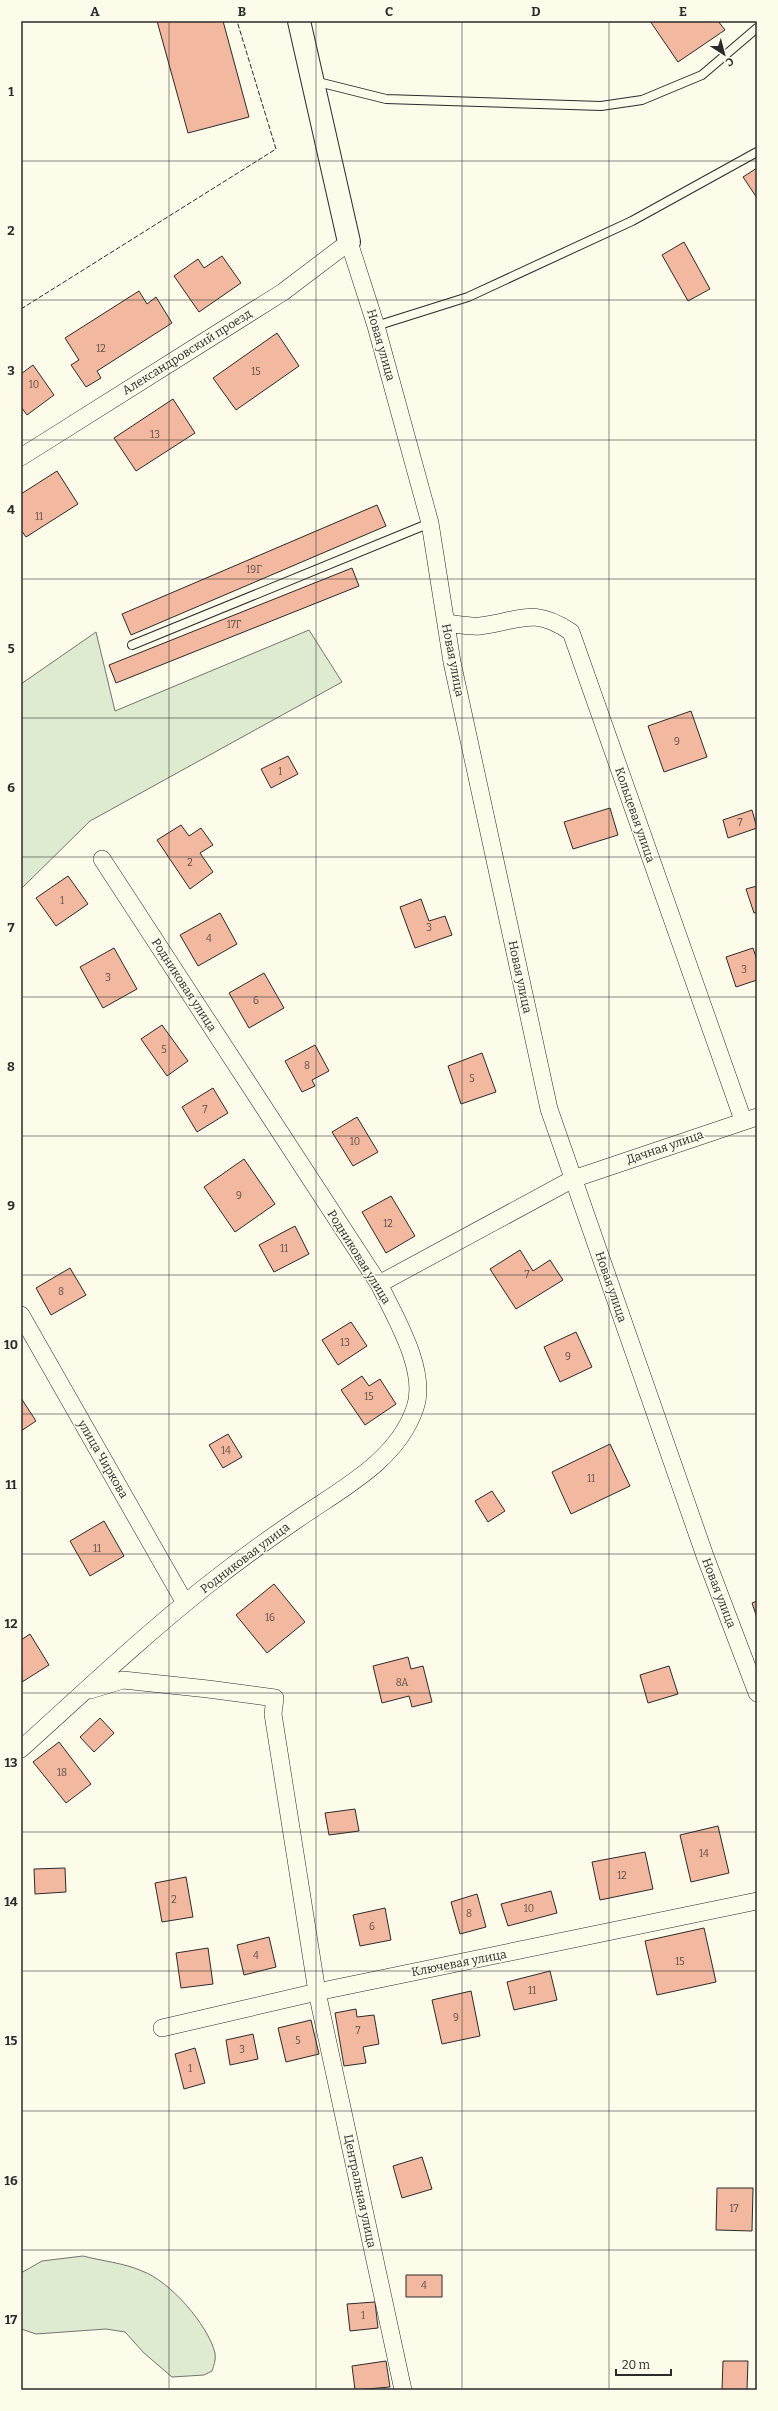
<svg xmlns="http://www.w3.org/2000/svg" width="778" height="2411" viewBox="0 0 778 2411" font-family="Bitter,serif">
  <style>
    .green { fill: #deebd1; stroke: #74746e }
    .building { fill: #f2b8a0; stroke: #2b2b2b }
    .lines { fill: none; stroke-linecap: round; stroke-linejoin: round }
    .lane-casing { stroke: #2b2b2b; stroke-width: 10 }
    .street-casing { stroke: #2b2b2b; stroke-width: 18 }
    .secondary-casing { stroke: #2b2b2b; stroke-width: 24 }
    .lane { stroke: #fdfbea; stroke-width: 8 }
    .street { stroke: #fdfbea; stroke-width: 17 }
    .secondary { stroke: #fdfbea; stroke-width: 22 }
    .fence { stroke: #2b2b2b; stroke-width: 1; stroke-dasharray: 5 2; stroke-linecap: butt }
    .grid { fill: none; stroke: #2b2b2b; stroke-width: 1; stroke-opacity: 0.55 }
    .labels { text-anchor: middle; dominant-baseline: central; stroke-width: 3; stroke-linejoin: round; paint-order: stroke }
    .number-label { font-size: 10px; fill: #5d4e48 }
    .street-label { font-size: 12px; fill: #2b2b2b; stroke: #fdfbea }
    .neatline { fill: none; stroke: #2b2b2b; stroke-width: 1.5 }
    .grid-label { font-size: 13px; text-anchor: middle; font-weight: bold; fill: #2b2b2b }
  </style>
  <rect width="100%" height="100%" fill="#fdfbea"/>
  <!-- green -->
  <path class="green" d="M309 630 342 682 90 821 21 889V684L96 632 115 711Z
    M83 2256C102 2261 124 2263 142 2271 170 2281 208 2325 215 2353 216 2360 214 2365 212 2371L204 2375 172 2377 144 2353 125 2332 106 2329 36 2334 21 2329V2273L42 2261Z"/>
  <!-- building -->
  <path class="building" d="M157 21H223L249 117 188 133Z
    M650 21H718L725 30 678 62Z
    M757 168V198L743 177Z
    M684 242 710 289 688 301 662 255Z
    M222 256 241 283 199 312 174 276 198 259 204 268Z
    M139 291 147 304 156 297 172 323 97 371 101 378 86 387 71 365 79 360 65 338Z
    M277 333 299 366 236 410 213 378Z
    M33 365 54 395 27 415 21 407V374Z
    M173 399 195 433 136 471 114 438Z
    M57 471 78 504 26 537 21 530V494Z
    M377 505 386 526 131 635 122 614Z
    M352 568 359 586 116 683 109 665Z
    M691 711 707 757 664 772 648 726Z
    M288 756 298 774 271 788 261 769Z
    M610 808 618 835 573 849 564 822Z
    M752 810 757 828 728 838 723 820Z
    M181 825 189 836 201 828 213 845 200 853 213 872 190 889 157 840Z
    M68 876 88 904 56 926 36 898Z
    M757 886V912L754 913 746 889Z
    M421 899 429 921 445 916 452 935 415 948 400 907Z
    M220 913 237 944 198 966 180 935Z
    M114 948 137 989 103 1008 80 967Z
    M753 948 757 960V980L736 987 726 957Z
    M264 973 284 1008 249 1028 229 993Z
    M162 1025 188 1061 167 1076 141 1039Z
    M315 1045 329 1071 312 1080 315 1086 302 1092 285 1061Z
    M482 1053 496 1092 461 1104 448 1066Z
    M213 1088 228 1113 197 1132 182 1107Z
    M357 1117 378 1152 353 1166 332 1132Z
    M244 1159 275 1204 235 1232 204 1187Z
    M391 1196 415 1236 386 1253 362 1212Z
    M295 1226 309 1254 274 1272 259 1245Z
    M520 1250 533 1271 550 1260 563 1280 516 1309 490 1269Z
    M70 1268 86 1295 51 1315 36 1288Z
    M351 1322 367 1346 338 1365 322 1340Z
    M576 1332 592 1367 560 1382 544 1347Z
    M362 1376 369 1386 380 1379 396 1404 365 1425 341 1390Z
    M21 1398 36 1421 21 1431Z
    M228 1434 242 1457 223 1468 209 1445Z
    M610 1444 630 1486 571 1514 552 1472Z
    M492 1491 505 1511 488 1522 475 1501Z
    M104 1521 124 1556 90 1576 70 1541Z
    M274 1584 305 1622 267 1653 236 1615Z
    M757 1601V1618L752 1603Z
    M30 1634 49 1665 22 1682 21 1640Z
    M408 1657 411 1669 423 1666 432 1702 412 1707 409 1696 382 1703 373 1666Z
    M669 1666 678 1694 648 1703 640 1675Z
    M100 1718 114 1733 94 1752 80 1737Z
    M59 1742 91 1784 66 1803 33 1762Z
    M355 1809 359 1831 329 1835 325 1813Z
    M718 1826 729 1873 691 1882 680 1835Z
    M645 1852 653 1889 600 1900 592 1862Z
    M65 1868 66 1892 35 1894 34 1869Z
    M186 1877 193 1917 162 1922 155 1883Z
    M551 1891 557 1913 508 1926 501 1904Z
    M477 1894 486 1927 460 1934 451 1902Z
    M385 1908 391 1940 360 1946 353 1915Z
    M704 1928 716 1982 657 1995 645 1941Z
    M269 1937 276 1967 244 1975 237 1945Z
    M208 1948 213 1984 181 1988 176 1953Z
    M550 1971 557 2000 514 2010 507 1982Z
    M471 1991 480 2036 442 2044 432 2000Z
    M356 2009 357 2017 374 2015 379 2044 363 2047 366 2063 344 2066 335 2013Z
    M311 2020 319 2054 286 2062 278 2028Z
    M253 2034 258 2059 230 2065 226 2040Z
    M195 2048 205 2083 184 2089 175 2054Z
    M422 2157 432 2189 402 2198 393 2166Z
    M717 2188H753L752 2231 716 2230Z
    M406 2275H442V2297H406Z
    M375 2302 378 2328 350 2331 347 2304Z
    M386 2361 390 2387 355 2390 352 2366Z
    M723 2361H748L747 2390H722Z"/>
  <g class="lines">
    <defs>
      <path id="lane" d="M314 81 386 99 601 106 642 100 702 75 757 28
        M376 326 468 297 632 221 757 152
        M132 645 430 523"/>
      <path id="street" d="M21 457 283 292 349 242 376 326 430 523 452 662 549 1109 705 1556 757 1693
        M446 623C456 624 469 627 480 626 520 621 533 606 571 632L743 1120
        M379 1284 573 1179 757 1117
        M21 1315 185 1603
        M90 1690 123 1680 208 1689 275 1698 273 1714 317 1992 403 2390
        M21 1749C82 1694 141 1638 205 1587 234 1564 264 1542 295 1521 339 1490 397 1462 415 1408 428 1371 395 1317 379 1284L102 859
        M162 2028 317 1992 757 1901"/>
      <path id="secondary" d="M299 21 349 242"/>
    </defs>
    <!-- lane casing -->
    <use href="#lane" class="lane-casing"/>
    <!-- street casing -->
    <use href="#street" class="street-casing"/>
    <!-- secondary casing -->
    <use href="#secondary" class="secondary-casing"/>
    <!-- lane -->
    <use href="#lane" class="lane"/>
    <!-- street -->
    <use href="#street" class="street"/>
    <!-- secondary -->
    <use href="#secondary" class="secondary"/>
    <!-- fence -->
    <path class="fence" d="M21 309 276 149 237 21"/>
  </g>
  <!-- grid -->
  <path class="grid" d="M169 21V2390M316 21V2390M462 21V2390M609 21V2390M21 161H757M21 300H757M21 440H757M21 579H757M21 718H757M21 857H757M21 997H757M21 1136H757M21 1275H757M21 1414H757M21 1554H757M21 1693H757M21 1832H757M21 1971H757M21 2111H757M21 2250H757"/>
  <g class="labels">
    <!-- number labels -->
    <g class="number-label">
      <text x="101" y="349">12</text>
      <text x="256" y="372">15</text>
      <text x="34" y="385">10</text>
      <text x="155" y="435">13</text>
      <text x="39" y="517">11</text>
      <text x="254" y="570">19Г</text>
      <text x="234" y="625">17Г</text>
      <text x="677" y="742">9</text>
      <text x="280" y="772">1</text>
      <text x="740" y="823">7</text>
      <text x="190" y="863">2</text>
      <text x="62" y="901">1</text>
      <text x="429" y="928">3</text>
      <text x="209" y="939">4</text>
      <text x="744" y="970">3</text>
      <text x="108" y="978">3</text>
      <text x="256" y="1001">6</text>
      <text x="164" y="1050">5</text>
      <text x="307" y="1066">8</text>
      <text x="472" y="1079">5</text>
      <text x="205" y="1110">7</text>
      <text x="355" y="1142">10</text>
      <text x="239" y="1196">9</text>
      <text x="388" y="1224">12</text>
      <text x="284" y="1249">11</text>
      <text x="527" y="1275">7</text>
      <text x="61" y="1292">8</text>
      <text x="345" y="1343">13</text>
      <text x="568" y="1357">9</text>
      <text x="369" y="1397">15</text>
      <text x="226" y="1451">14</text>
      <text x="591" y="1479">11</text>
      <text x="97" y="1549">11</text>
      <text x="270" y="1618">16</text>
      <text x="402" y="1683">8А</text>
      <text x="62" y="1773">18</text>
      <text x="704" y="1854">14</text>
      <text x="622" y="1876">12</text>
      <text x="174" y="1900">2</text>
      <text x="529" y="1909">10</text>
      <text x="469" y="1914">8</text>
      <text x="372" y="1927">6</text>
      <text x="256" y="1956">4</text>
      <text x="680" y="1962">15</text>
      <text x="532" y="1991">11</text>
      <text x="456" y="2018">9</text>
      <text x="358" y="2031">7</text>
      <text x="298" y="2041">5</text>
      <text x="242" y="2050">3</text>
      <text x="190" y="2069">1</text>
      <text x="734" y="2209">17</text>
      <text x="424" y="2286">4</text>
      <text x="363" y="2316">1</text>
    </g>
    <!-- street labels -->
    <g class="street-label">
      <text transform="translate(381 345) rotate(74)">Новая улица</text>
      <text transform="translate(187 352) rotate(-32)">Александровский проезд</text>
      <text transform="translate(453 660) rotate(79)">Новая улица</text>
      <text transform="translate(635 815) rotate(71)">Кольцевая улица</text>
      <text transform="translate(520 977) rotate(78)">Новая улица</text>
      <text transform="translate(184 985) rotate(57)">Родниковая улица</text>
      <text transform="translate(665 1147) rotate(-19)">Дачная улица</text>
      <text transform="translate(359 1257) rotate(58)">Родниковая улица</text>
      <text transform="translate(611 1287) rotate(71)">Новая улица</text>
      <text transform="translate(103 1459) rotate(60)">улица Чиркова</text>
      <text transform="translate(245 1558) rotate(-37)">Родниковая улица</text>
      <text transform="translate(719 1593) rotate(69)">Новая улица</text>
      <text transform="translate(459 1963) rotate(-11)">Ключевая улица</text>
      <text transform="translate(360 2191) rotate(78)">Центральная улица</text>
    </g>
  </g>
  <!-- border -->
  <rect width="778" height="2411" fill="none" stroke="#fdfbea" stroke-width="44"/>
  <!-- north arrow -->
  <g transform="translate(724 54) rotate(144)" stroke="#fdfbea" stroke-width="3" paint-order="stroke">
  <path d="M0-3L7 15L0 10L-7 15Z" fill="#2b2b2b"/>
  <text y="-6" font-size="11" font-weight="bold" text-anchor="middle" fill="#2b2b2b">С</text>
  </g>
  <!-- scale -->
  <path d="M616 2369v6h55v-6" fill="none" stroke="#2b2b2b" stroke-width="2"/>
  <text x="622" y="2369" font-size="12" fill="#2b2b2b" stroke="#fdfbea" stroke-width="3" paint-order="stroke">20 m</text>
  <rect x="22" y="22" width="734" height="2367" class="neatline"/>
  <g class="grid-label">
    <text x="95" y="16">A</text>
    <text x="242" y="16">B</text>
    <text x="389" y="16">C</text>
    <text x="536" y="16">D</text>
    <text x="683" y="16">E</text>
    <text x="11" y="96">1</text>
    <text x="11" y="235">2</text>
    <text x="11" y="375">3</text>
    <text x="11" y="514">4</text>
    <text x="11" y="653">5</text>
    <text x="11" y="792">6</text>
    <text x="11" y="932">7</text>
    <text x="11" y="1071">8</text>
    <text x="11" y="1210">9</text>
    <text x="11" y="1349">10</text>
    <text x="11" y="1489">11</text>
    <text x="11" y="1628">12</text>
    <text x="11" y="1767">13</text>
    <text x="11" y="1906">14</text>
    <text x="11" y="2045">15</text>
    <text x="11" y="2185">16</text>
    <text x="11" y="2324">17</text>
  </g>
</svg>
